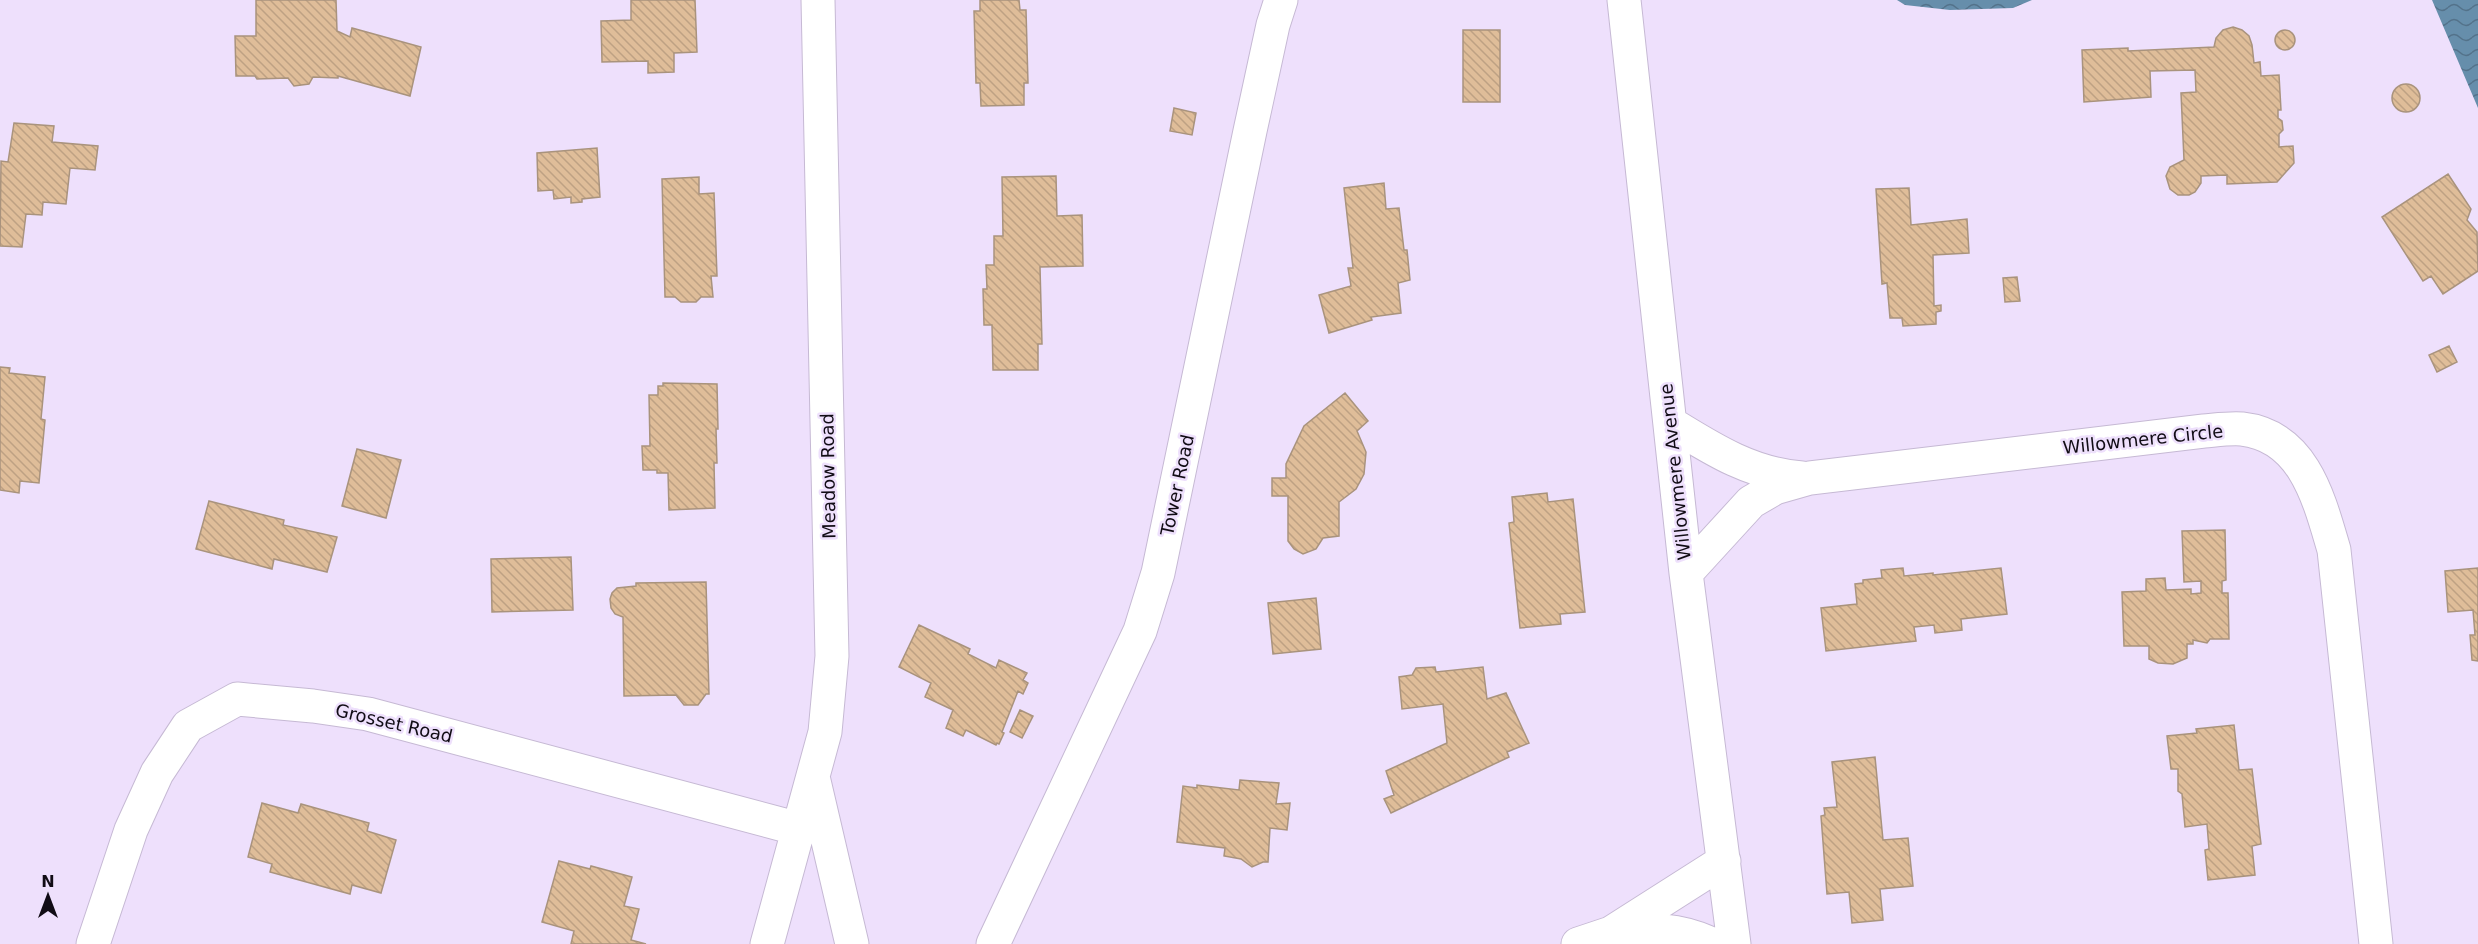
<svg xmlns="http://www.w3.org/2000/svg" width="2478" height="944" viewBox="0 0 2478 944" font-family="'DejaVu Sans',sans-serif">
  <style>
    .water { fill: url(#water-waves) }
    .building { fill: url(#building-back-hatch); stroke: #a9937d; stroke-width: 1.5 }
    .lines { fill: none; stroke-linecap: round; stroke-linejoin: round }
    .minor-casing { stroke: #c6b9d4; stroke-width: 35 }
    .minor { stroke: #fff; stroke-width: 33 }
    .labels { text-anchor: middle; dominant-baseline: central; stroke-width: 5; stroke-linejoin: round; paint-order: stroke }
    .street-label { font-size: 18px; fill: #110c15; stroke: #eee0fc }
  </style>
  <defs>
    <pattern id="water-waves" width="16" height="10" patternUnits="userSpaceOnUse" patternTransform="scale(1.5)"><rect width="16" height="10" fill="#668eab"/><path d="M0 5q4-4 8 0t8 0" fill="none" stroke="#53728a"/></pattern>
    <pattern id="building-back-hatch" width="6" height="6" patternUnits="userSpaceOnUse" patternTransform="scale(1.5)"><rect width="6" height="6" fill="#dfbd99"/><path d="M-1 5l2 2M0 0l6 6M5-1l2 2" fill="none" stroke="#bea183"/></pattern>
  </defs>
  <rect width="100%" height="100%" fill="#eee0fc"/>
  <!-- water -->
  <path class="water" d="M1897 0H2032L2013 8 1950 10 1905 5Z
    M2432 0H2478V108Z"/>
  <!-- building -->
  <path class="building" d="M256 0H336L337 31 350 37 352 28 421 47 410 96 338 76V78L313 77 309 84 294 86 288 78 257 79 255 76H236L235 36H256Z
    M631 0H695L697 52 674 53V72L648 73V61L602 62 601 21 631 20Z
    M980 0H1019L1020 10H1026L1028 83H1024V105L981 106 980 83H976L974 11H980Z
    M2233 27 2242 30 2249 36 2252 45 2254 63 2260 62 2261 76 2279 75 2281 110H2278V118L2282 121 2283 130 2279 134V147L2293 146 2294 163 2277 182 2227 184V175L2201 176V183L2195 192 2189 195H2178L2170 189 2166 176 2170 167 2184 160 2181 93 2196 92 2195 70 2150 71 2151 97 2084 102 2082 50 2128 48V51L2214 47 2216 38 2223 30Z
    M1463 30H1500V102H1463Z
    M2275 40a10 10 0 1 1 20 0a10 10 0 1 1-20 0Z
    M2392 98a14 14 0 1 1 28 0a14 14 0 1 1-28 0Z
    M1174 108 1196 113 1192 135 1170 131Z
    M14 123 54 126 52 142 98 146 95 170 70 168 66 204 43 202 42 215 26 214 22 247 0 246 1 161 8 162Z
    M597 148 600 197 582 199V202L571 203V197L554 199 553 190 538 191 537 153Z
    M2448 174 2471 209 2467 220 2477 232 2478 271 2443 294 2431 276 2423 281 2382 217Z
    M1056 176 1057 216 1082 215 1083 266 1040 267 1042 344H1038V370H993L992 325H984L983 289H987L986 265H994V236H1003L1002 177Z
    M699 177V194L714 193 717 276H711L713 297H701L696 302H681L675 297H665L662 179Z
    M1384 183 1386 209 1399 208 1404 250H1407L1410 280 1398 283 1401 313 1371 317 1372 320 1329 333 1319 295 1351 286 1348 268H1353L1344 188Z
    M1909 188 1911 225 1967 219 1969 253 1933 255 1934 306 1941 305V311L1936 312V324L1903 326 1902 318H1890L1887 283 1882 284 1876 189Z
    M2017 277 2020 301 2005 302 2003 278Z
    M2449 346 2457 362 2437 372 2429 355Z
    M0 367 10 368 9 373 45 377 41 419 45 420 39 483 20 481 19 493 0 490Z
    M663 383 717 384 718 429H716L717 463H714L715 508 669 510 668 473H657V470H643L642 446H650L649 395H658V386H663Z
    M1345 393 1368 421 1357 431 1366 452 1364 474 1356 489 1339 502V536L1323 538 1316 549 1303 554 1294 549 1288 541V496H1272V478H1286V464L1304 426Z
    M357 449 401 460 386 518 342 506Z
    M1547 493 1548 502 1573 499 1585 612 1560 614 1561 624 1520 628 1509 523 1514 522 1512 497Z
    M209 501 284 520 283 525 337 537 327 572 274 559 272 569 196 549Z
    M2225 530 2226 580 2222 581V593H2228L2229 639H2210L2207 643 2193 640V644H2187V658L2173 664 2158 663 2149 659V646H2124L2122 592 2146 591V579L2165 578 2166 590 2191 589V594L2201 593V581L2184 582 2182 531Z
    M571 557 573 610 492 612 491 559Z
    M1903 568 1904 576 1933 573V575L2001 568 2007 614 1961 619 1962 630 1935 633 1934 625 1914 627 1916 641 1826 651 1821 608 1857 604 1855 584 1863 583V580L1882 578 1881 570Z
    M2478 568V661L2472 660 2470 635H2475L2473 610 2448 612 2445 571Z
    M706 582 709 694H706L698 705H684L676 695 624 696 623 617 615 614 611 608 610 599 612 593 617 588 636 586V583Z
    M1316 598 1321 649 1273 654 1268 603Z
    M919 625 970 649 968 654 996 668 999 660 1027 673 1023 680 1028 683 1023 694 1018 691 1002 732 1004 733 999 744 997 743 996 745 966 730 963 736 946 728 953 710 925 697 931 683 899 667Z
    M1435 667 1436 672 1483 667 1487 699 1506 693 1529 743 1507 752 1509 757 1391 813 1384 799 1394 795 1386 771 1447 743 1443 704 1402 709 1399 677 1412 675 1416 668Z
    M1020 710 1033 716 1022 738 1010 732Z
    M2234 725 2239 770 2252 769 2261 844 2252 846 2255 875 2208 880 2205 850 2209 849 2207 824 2185 827 2182 794 2178 791V769H2171L2167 736 2197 733 2196 729Z
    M1875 757 1883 840 1908 838 1913 886 1880 889 1883 920 1852 923 1849 892 1827 894 1821 816 1825 815 1824 808 1837 807 1832 762Z
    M1240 780 1279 783 1276 804 1290 803 1287 830 1270 828 1268 862H1263L1252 867 1241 859 1224 856 1225 848 1177 842 1183 786 1197 788V785L1239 790Z
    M262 803 298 813 301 804 369 823 367 831 396 840 381 893 352 885 350 894 270 872 272 864 248 857Z
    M559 861 590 869 591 866 632 877 624 906 639 909 631 940 646 944H571L574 931 542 922Z"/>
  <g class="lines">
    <defs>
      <path id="minor" d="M1624 0 1686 573 1734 944
        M1670 423C1712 449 1751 474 1802 478
        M1686 573 1751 502 1775 488 1810 478 2204 431C2216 430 2230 428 2242 429 2304 436 2319 499 2334 550L2376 944
        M814 781 852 944
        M1613 933C1651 929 1677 928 1712 944
        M93 944 131 830 157 773 188 726 237 699 313 706 368 714 799 829
        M767 944 825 732 832 656 818 0
        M993 944 1140 631 1158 573 1250 131 1273 25 1281 0
        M1578 944 1611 933 1724 861"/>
    </defs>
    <!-- minor casing -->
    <use href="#minor" class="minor-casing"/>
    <!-- minor -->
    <use href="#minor" class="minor"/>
  </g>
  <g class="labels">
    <!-- street labels -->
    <g class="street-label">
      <text transform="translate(2143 439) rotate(-6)">Willowmere Circle</text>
      <text transform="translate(1675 472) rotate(-96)">Willowmere Avenue</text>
      <text transform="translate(828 476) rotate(-91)">Meadow Road</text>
      <text transform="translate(1177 485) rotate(-78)">Tower Road</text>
      <text transform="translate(394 723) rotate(13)">Grosset Road</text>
    </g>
  </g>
  <!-- north arrow -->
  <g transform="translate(48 896)" stroke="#eee0fc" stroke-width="4.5" paint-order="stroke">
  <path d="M0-4.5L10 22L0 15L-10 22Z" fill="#110c15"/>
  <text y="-9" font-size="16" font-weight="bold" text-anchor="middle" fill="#110c15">N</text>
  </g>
</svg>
